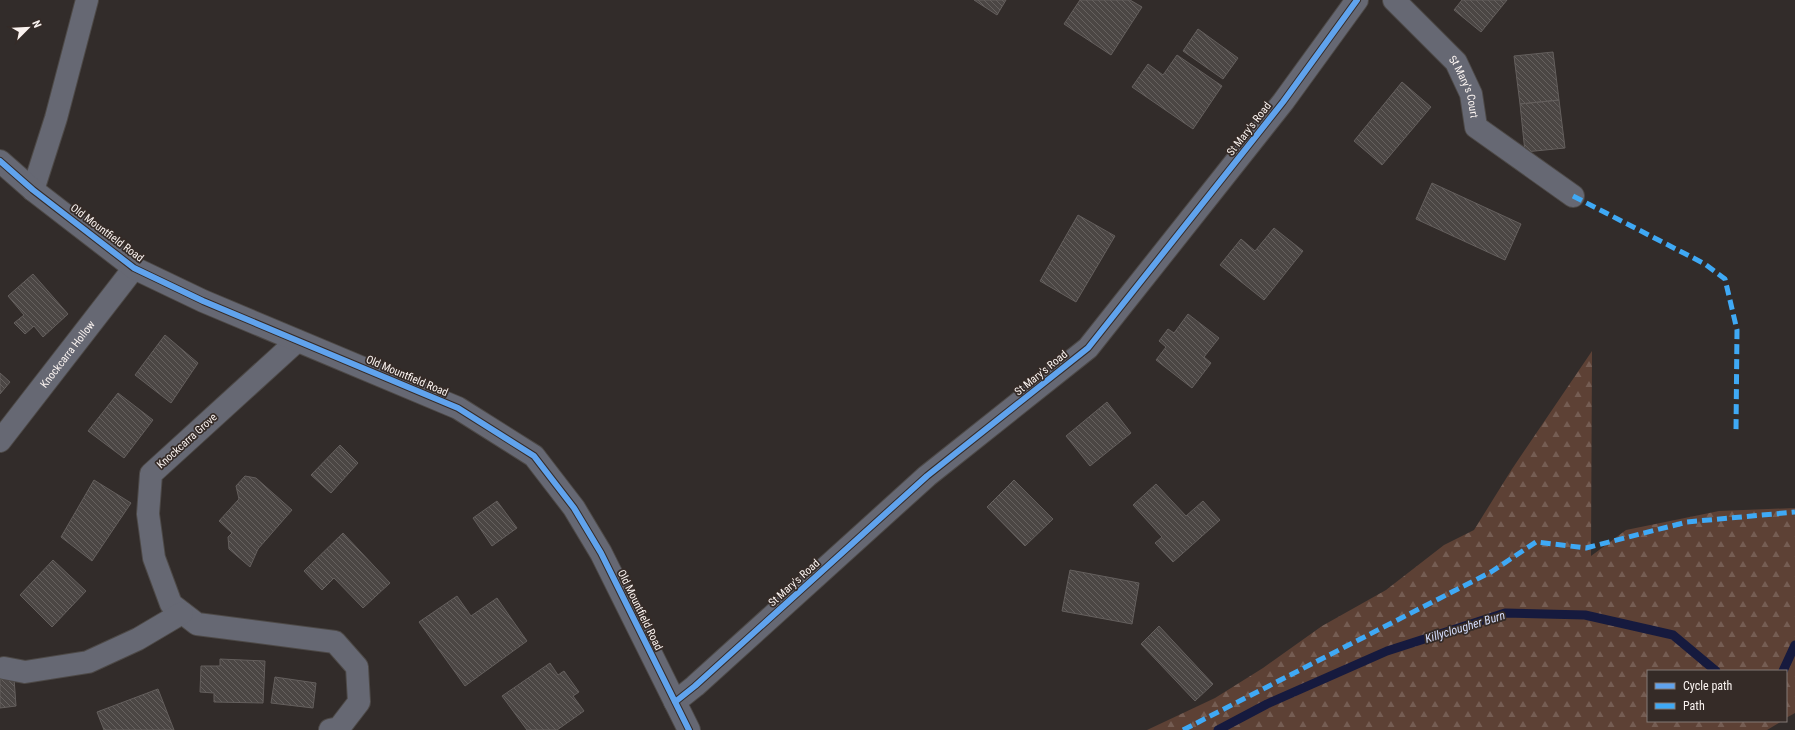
<svg xmlns="http://www.w3.org/2000/svg" width="1795" height="730" viewBox="0 0 1795 730" font-family="'Roboto Condensed',sans-serif">
  <style>
    .forest { fill: url(#forest-firs) }
    .lines { fill: none; stroke-linecap: round; stroke-linejoin: round }
    .stream { stroke: #161a3e; stroke-width: 9 }
    .building { fill: url(#building-back-hatch); stroke: #645f5d }
    .minor-casing { stroke: #4d4947; stroke-width: 24 }
    .tertiary-casing { stroke: #4d4947; stroke-width: 24 }
    .minor { stroke: #666873; stroke-width: 22 }
    .tertiary { stroke: #666873; stroke-width: 22 }
    .quiet { stroke: #3fa9f5; stroke-width: 5; stroke-dasharray: 10 5; stroke-linecap: butt }
    .cycleway-casing { stroke: #352b27; stroke-width: 8 }
    .cycleway { stroke: #60a3ed; stroke-width: 6 }
    .labels { text-anchor: middle; dominant-baseline: central; stroke-width: 3.5; stroke-linejoin: round; paint-order: stroke }
    .street-label { font-size: 11px; fill: #faf3f0; stroke: #352b27 }
    .water-label { font-size: 12px; font-style: italic; fill: #d2daf8; stroke: #352b27 }
  </style>
  <defs>
    <pattern id="forest-firs" width="22" height="20" patternUnits="userSpaceOnUse"><rect width="22" height="20" fill="#5d4135"/><path d="M5 1l3.5 6h-7zM16 11l3.5 6h-7z" fill="#755d53"/></pattern>
    <pattern id="building-back-hatch" width="6" height="6" patternUnits="userSpaceOnUse"><rect width="6" height="6" fill="#4b4644"/><path d="M-1 5l2 2M0 0l6 6M5-1l2 2" fill="none" stroke="#66615f"/></pattern>
  </defs>
  <rect width="100%" height="100%" fill="#322c2a"/>
  <!-- forest -->
  <path class="forest" d="M1592 351 1591 556 1626 530 1719 511 1795 508V713L1786 718V671H1648V721H1782L1767 730H1147L1215 698 1263 668 1322 626 1386 590 1444 545 1474 530 1512 469Z"/>
  <g class="lines">
    <!-- stream -->
    <path class="stream" d="M1783 671 1795 645
      M1218 730 1267 704 1387 651 1505 613 1585 615 1673 635 1716 671"/>
  </g>
  <!-- building -->
  <path class="building" d="M974 0H1006L997 15Z
    M1080 0H1130L1142 7 1111 55 1064 24Z
    M1462 0H1507L1481 32 1454 10Z
    M1198 29 1238 58 1223 79 1183 51Z
    M1553 52 1559 100 1520 104 1514 56Z
    M1177 55 1222 86 1193 129 1132 87 1148 64 1163 75Z
    M1402 82 1431 107 1382 165 1354 141Z
    M1559 100 1565 148 1525 152 1520 104Z
    M1432 183 1521 224 1505 260 1416 219Z
    M1078 215 1115 236 1076 302 1040 281Z
    M1274 228 1303 251 1264 300 1220 265 1241 239 1255 251Z
    M33 274 68 314 43 337 34 326 25 334 14 323 24 315 8 296Z
    M1188 314 1219 338 1204 357 1211 363 1192 388 1156 360 1166 347 1159 341 1168 329 1174 333Z
    M165 335 198 363 171 403 135 375Z
    M0 373 10 382 0 394Z
    M118 393 153 420 124 458 88 431Z
    M1107 402 1131 433 1090 466 1066 436Z
    M340 445 358 463 331 493 311 475Z
    M245 476 256 478 292 510 258 549 250 567 229 549 228 537 232 533 219 521 239 499 236 486Z
    M94 480 131 503 92 561 61 537Z
    M1014 480 1053 519 1025 546 987 507Z
    M1156 484 1186 516 1203 501 1220 520 1173 562 1155 543 1162 537 1133 505Z
    M497 501 517 528 492 546 473 518Z
    M343 533 390 583 363 608 334 578 322 590 304 571Z
    M53 560 86 591 52 627 20 595Z
    M1070 570 1139 583 1132 624 1062 611Z
    M457 596 471 616 497 598 527 641 465 686 419 622Z
    M1159 626 1213 684 1195 701 1141 644Z
    M220 659 265 661 263 703 214 702V693L200 692 201 666H220Z
    M550 663 558 675 564 671 579 692 573 696 584 711 557 730H527L502 696Z
    M275 677 316 683 313 708 271 703Z
    M14 678 16 706 0 708V679Z
    M158 689 174 730H104L97 712Z"/>
  <g class="lines">
    <defs>
      <g id="minor">
        <path id="s1" d="M1394 0 1456 62 1471 94 1476 127 1573 196"/>
        <path d="M33 190 56 118 87 0"/>
        <path d="M297 341 151 474 148 514 154 558 171 604 197 624 335 642 357 667 359 702 339 728 330 730"/>
        <path id="s2" d="M0 441 134 268"/>
        <path d="M4 668 25 672 88 662 138 639 182 613"/>
        <path d="M675 702 695 686 927 476 1088 348 1283 102 1357 0"/>
      </g>
      <path id="tertiary" d="M0 161 33 190 134 268 203 301 458 408 534 456 574 508 601 553 689 730"/>
    </defs>
    <!-- minor casing -->
    <use href="#minor" class="minor-casing"/>
    <!-- tertiary casing -->
    <use href="#tertiary" class="tertiary-casing"/>
    <!-- minor -->
    <use href="#minor" class="minor"/>
    <!-- tertiary -->
    <use href="#tertiary" class="tertiary"/>
    <!-- quiet -->
    <path class="quiet" d="M1573 196 1705 264 1725 279 1737 330 1736 432
      M1183 730 1491 572 1536 542 1586 548 1687 522 1795 512"/>
    <defs>
      <path id="cycleway" d="M0 161 33 190 134 268 203 301 458 408 534 456 574 508 601 553 689 730
        M675 702 695 686 927 476 1088 348 1283 102 1357 0"/>
    </defs>
    <!-- cycleway casing -->
    <use href="#cycleway" class="cycleway-casing"/>
    <!-- cycleway -->
    <use href="#cycleway" class="cycleway"/>
  </g>
  <g class="labels">
    <!-- street labels -->
    <g class="street-label">
      <text stroke="none"><textPath href="#s1" startOffset="114">St Mary's Court</textPath></text>
      <text transform="translate(1249 129) rotate(-52)">St Mary's Road</text>
      <text transform="translate(107 233) rotate(37)">Old Mountfield Road</text>
      <text stroke="none"><textPath href="#s2" startOffset="110">Knockcarra Hollow</textPath></text>
      <text transform="translate(1041 373) rotate(-39)">St Mary's Road</text>
      <text transform="translate(407 376) rotate(23)">Old Mountfield Road</text>
      <text transform="translate(187 441) rotate(-42)">Knockcarra Grove</text>
      <text transform="translate(794 583) rotate(-42)">St Mary's Road</text>
      <text transform="translate(640 610) rotate(64)">Old Mountfield Road</text>
    </g>
    <!-- water labels -->
    <g class="water-label">
      <text transform="translate(1465 627) rotate(-17)">Killyclougher Burn</text>
    </g>
  </g>
  <!-- legend -->
  <rect x="1647" y="670" width="140" height="52" fill="#352b27" stroke="#847b77"/>
  <rect x="1655" y="683" width="20" height="6" fill="#60a3ed" stroke="#847b77"/>
  <text x="1683" y="690" font-size="12" fill="#faf3f0">Cycle path</text>
  <rect x="1655" y="703" width="20" height="6" fill="#3fa9f5" stroke="#847b77"/>
  <text x="1683" y="710" font-size="12" fill="#faf3f0">Path</text>
  <!-- north arrow -->
  <g transform="translate(28 28) rotate(66)" stroke="#352b27" stroke-width="3" paint-order="stroke">
  <path d="M0-3L7 15L0 10L-7 15Z" fill="#faf3f0"/>
  <text y="-6" font-size="11" font-weight="bold" text-anchor="middle" fill="#faf3f0">N</text>
  </g>
</svg>
